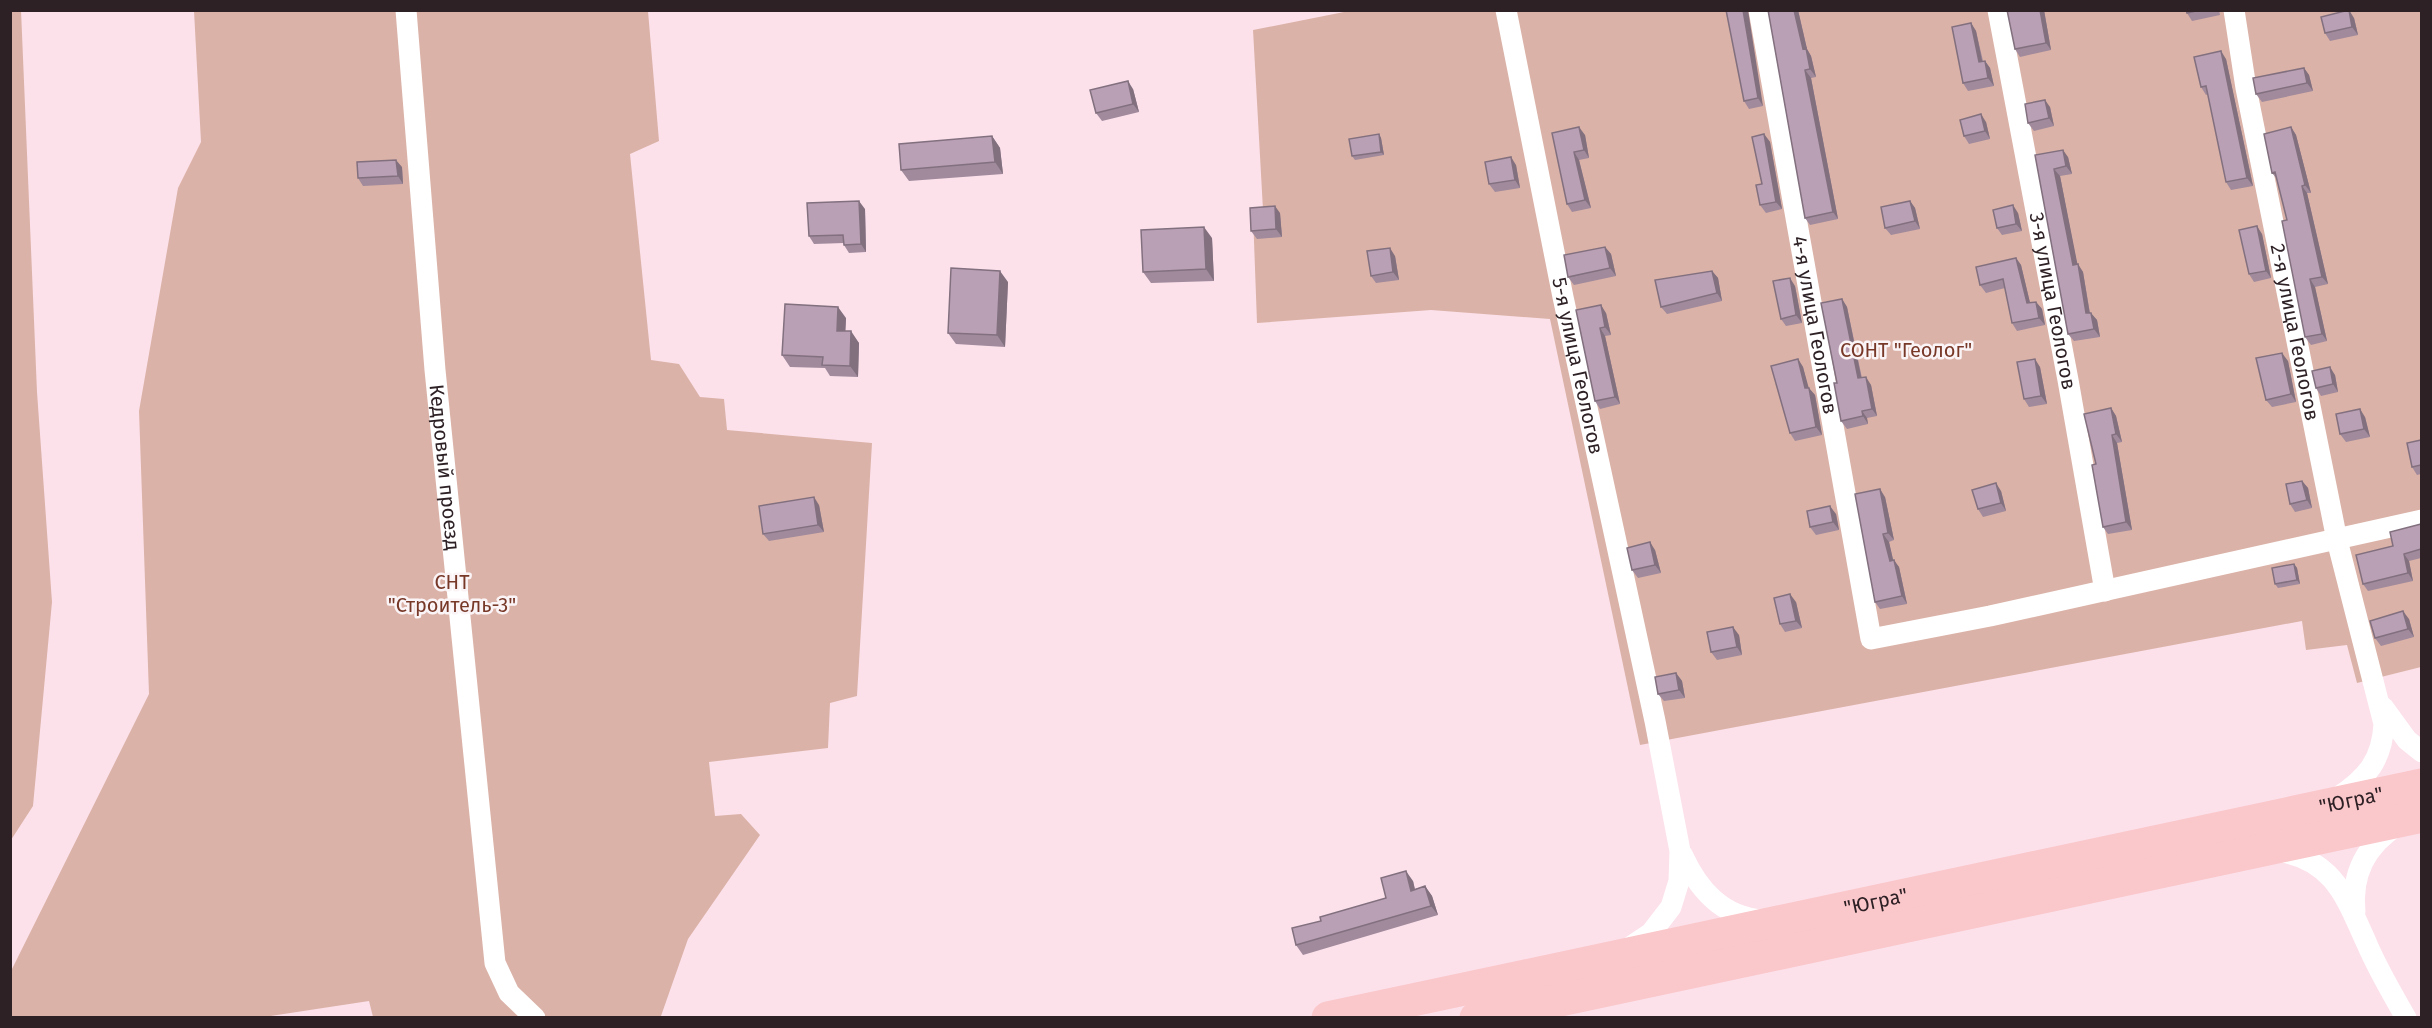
<svg xmlns="http://www.w3.org/2000/svg" width="2432" height="1028" viewBox="0 0 2432 1028" font-family="'Fira Sans',sans-serif">
  <style>
    .green { fill: #dbb2a7 }
    .lines { fill: none; stroke-linecap: round; stroke-linejoin: round }
    .minor { stroke: #fff; stroke-width: 21 }
    .trunk { stroke: #fac7ca; stroke-width: 33 }
    .wall { fill: #a08a9c }
    .shaded-wall { fill: #82707f }
    .building { fill: #baa0b5; stroke: #82707f; stroke-width: 1.5 }
    .labels { text-anchor: middle; dominant-baseline: central; stroke-width: 5; stroke-linejoin: round; paint-order: stroke }
    .street-label { font-size: 20px; fill: #2e2126; stroke: #fbf4f7 }
    .park-label { font-size: 20px; fill: #773828; stroke: #fbf4f7 }
  </style>
  <rect width="100%" height="100%" fill="#fce1eb"/>
  <!-- green -->
  <path class="green" d="M21 10 37 392 52 602 33 806 11 840 10 11Z
    M1354 10 2421 11V667L2357 683 2347 645 2306 650 2302 621 1640 745 1550 319 1431 310 1257 323 1253 214 1263 210 1253 30Z
    M194 11H648L659 141 630 154 651 360 679 364 700 397 724 399 727 430 872 443 857 696 830 703 828 748 709 762 715 816 741 814 760 835 688 939 661 1016 373 1017 369 1001 264 1017H11L10 973 149 694 139 411 178 188 201 142Z"/>
  <g class="lines">
    <!-- minor -->
    <g class="minor">
      <path id="s1" d="M406 10 435 370 495 963 509 993 535 1018"/>
      <path id="s2" d="M1506 10 1563 297 1655 721 1680 851 1679 881 1671 907 1651 933 1630 947"/>
      <path id="s3" d="M1759 10 1871 639 1990 616 2422 520"/>
      <path id="s4" d="M1998 10 2068 380 2105 591"/>
      <path id="s5" d="M2234 10 2246 88 2337 540 2384 724C2382 760 2367 778 2338 797"/>
      <path d="M2383 707 2407 740 2422 752"/>
      <path d="M2277 851C2334 859 2346 898 2367 944 2378 970 2392 993 2406 1018"/>
      <path d="M1682 854C1698 889 1722 918 1764 920"/>
      <path d="M2355 912C2351 874 2366 845 2398 825"/>
    </g>
    <!-- trunk -->
    <g class="trunk">
      <path id="s6" d="M1328 1018 2422 785"/>
      <path d="M1476 1018 2422 816"/>
    </g>
  </g>
  <!-- wall -->
  <path class="wall" d="M1726 10 1763 106 1749 109 1744 101Z
    M1768 10H1798L1807 49 1811 56 1816 77 1811 78 1838 219 1810 225 1805 218Z
    M2007 10H2044L2051 50 2020 57 2015 49Z
    M2186 10H2219L2220 15 2192 21 2187 13Z
    M2354 18 2358 35 2330 41 2325 33Z
    M1971 23 1976 31 1983 61H1985L1990 68 1994 86 1968 91 1963 83Z
    M2226 59 2253 186 2231 190 2226 182 2208 94 2206 95 2201 87Z
    M2304 68 2309 75 2313 91 2262 102 2256 94Z
    M1133 89 1139 112 1102 121 1096 113Z
    M2050 107 2054 126 2034 131 2028 123Z
    M1986 122 1990 139 1969 144 1964 136Z
    M2291 127 2296 135 2311 193H2307L2328 284 2315 287 2327 341 2311 345 2305 337 2287 220 2277 179 2272 173Z
    M1552 133 1585 135 1589 158 1579 160 1591 208 1572 212 1567 204Z
    M1379 134 1381 138 1384 155 1355 160 1352 156Z
    M1764 134 1770 142 1782 209 1766 213 1760 205Z
    M992 136 1000 148 1003 174 909 181 901 170Z
    M2035 155 2068 157 2072 174 2060 176 2077 264 2083 272 2090 313 2097 320 2100 337 2074 341 2068 334Z
    M1516 165 1520 188 1495 192 1489 184Z
    M402 167 403 184 363 186 358 178Z
    M1910 201 1915 208 1920 229 1891 235 1885 228Z
    M865 209 866 252 849 253 844 245V243L814 244 809 236Z
    M1280 213 1282 237 1257 239 1251 231Z
    M2018 213 2022 231 2002 235 1997 228Z
    M2262 234 2271 278 2254 282 2249 274Z
    M1212 238 1214 281 1151 283 1143 272Z
    M1605 247 1611 254 1616 276 1574 285 1568 277Z
    M1395 256 1399 280 1376 283 1371 276Z
    M2016 258 2021 265 2030 303 2036 302 2042 309 2045 325 2017 331 2012 323 2005 288 1986 293 1980 285Z
    M1712 271 1718 278 1722 301 1667 314 1661 307Z
    M1008 282 1005 347 956 344 948 333Z
    M1795 286 1802 323 1786 326 1781 319Z
    M1842 299 1847 307 1862 378 1871 385 1877 416 1867 418 1868 424 1847 429 1841 421 1837 383Z
    M1576 310 1606 313 1611 335 1605 336 1620 404 1600 409 1595 401Z
    M846 318 845 331 859 343 858 377 830 376 825 368 790 367 782 355Z
    M1798 359 1803 367 1808 388 1815 395 1822 435 1795 441 1790 433Z
    M2288 361 2296 402 2272 407 2266 400Z
    M2040 367 2047 404 2029 407 2024 399Z
    M2335 375 2338 392 2321 396 2316 388Z
    M2111 408 2116 416 2122 442 2117 443 2132 530 2108 534 2103 527 2096 464Z
    M2365 417 2370 437 2346 442 2340 434Z
    M2421 440V474L2417 475 2412 467Z
    M2302 481 2308 488 2312 508 2295 512 2290 504Z
    M2001 491 2006 511 1983 517 1978 509Z
    M1885 497 1894 540 1889 542 1893 560 1899 567 1907 604 1880 609 1875 602Z
    M819 505 824 532 769 541 763 534Z
    M1836 514 1839 530 1816 535 1810 527Z
    M2421 524V558L2409 561 2413 581 2368 591 2363 584 2393 546Z
    M1655 550 1661 573 1638 578 1632 570Z
    M2294 564 2297 568 2300 584 2278 588 2275 584Z
    M1796 602 1802 628 1785 632 1780 624Z
    M2409 619 2414 637 2381 646 2375 638Z
    M1739 635 1742 655 1717 660 1711 652Z
    M1676 673 1682 681 1685 698 1664 701 1658 694Z
    M1413 881 1415 889 1425 886 1432 896 1438 915 1303 955 1296 945 1321 921 1386 898Z"/>
  <!-- shaded-wall -->
  <path class="shaded-wall" d="M1743 10H1748L1763 106 1758 98Z
    M1794 10H1798L1807 49 1811 56 1816 77 1810 69 1803 49Z
    M2040 10H2044L2051 50 2046 43Z
    M2349 10 2354 18 2358 35 2352 27Z
    M1971 23 1976 31 1984 70 1979 62Z
    M2221 51 2226 59 2253 186 2247 178Z
    M1985 61 1990 68 1994 86 1988 78Z
    M2304 68 2309 75 2313 91 2307 83Z
    M1805 70 1811 78 1838 219 1833 212Z
    M1128 81 1133 89 1139 112 1133 104Z
    M2045 100 2050 107 2054 126 2049 118Z
    M1981 114 1986 122 1990 139 1985 131Z
    M1579 127 1585 135 1589 158 1584 150Z
    M2291 127 2296 135 2311 193 2305 185Z
    M1379 134 1381 138 1384 155 1381 152Z
    M1764 134 1770 142 1782 209 1776 202Z
    M992 136 1000 148 1003 174 995 162Z
    M2063 150 2068 157 2072 174 2066 166Z
    M1574 152 1579 160 1591 208 1585 200Z
    M1511 157 1516 165 1520 188 1515 180Z
    M396 160 402 167 403 184 398 176Z
    M2054 169 2060 176 2079 272 2073 265Z
    M2302 186 2307 193 2328 284 2322 277Z
    M859 201 865 209 866 252 861 244Z
    M1910 201 1915 208 1920 229 1915 221Z
    M2013 205 2018 213 2022 231 2016 224Z
    M1275 206 1280 213 1282 237 1276 229Z
    M2257 226 2262 234 2271 278 2266 271Z
    M1204 227 1212 238 1214 281 1206 269Z
    M1605 247 1611 254 1616 276 1610 268Z
    M1390 248 1395 256 1399 280 1393 272Z
    M2016 258 2021 265 2032 311 2027 303Z
    M2078 264 2083 272 2091 321 2086 313Z
    M1000 271 1008 282 1005 347 997 335Z
    M1712 271 1718 278 1722 301 1717 293Z
    M1790 278 1795 286 1802 323 1796 315Z
    M2310 279 2315 287 2327 341 2322 334Z
    M1842 299 1847 307 1863 386 1858 378Z
    M2036 302 2042 309 2045 325 2039 318Z
    M1601 305 1606 313 1611 335 1605 327Z
    M838 307 846 318 845 342 837 331Z
    M2091 313 2097 320 2100 337 2094 329Z
    M1600 328 1605 336 1620 404 1615 397Z
    M851 331 859 343 858 377 850 366Z
    M2282 353 2288 361 2296 402 2291 394Z
    M1798 359 1803 367 1811 396 1805 388Z
    M2035 359 2040 367 2047 404 2041 396Z
    M2330 367 2335 375 2338 392 2333 384Z
    M1866 377 1871 385 1877 416 1872 409Z
    M1809 388 1815 395 1822 435 1816 427Z
    M2111 408 2116 416 2122 442 2116 434Z
    M2360 409 2365 417 2370 437 2364 429Z
    M1862 411 1867 418 1868 424 1863 416Z
    M2112 435 2117 443 2132 530 2126 522Z
    M2302 481 2308 488 2312 508 2307 500Z
    M1996 483 2001 491 2006 511 2001 503Z
    M1880 489 1885 497 1894 540 1888 533Z
    M814 497 819 505 824 532 818 525Z
    M1830 506 1836 514 1839 530 1833 522Z
    M1883 534 1889 542 1895 568 1890 561Z
    M1650 542 1655 550 1661 573 1655 565Z
    M2404 554 2409 561 2413 581 2408 573Z
    M1894 560 1899 567 1907 604 1902 596Z
    M2294 564 2297 568 2300 584 2297 580Z
    M1790 594 1796 602 1802 628 1796 621Z
    M2403 611 2409 619 2414 637 2408 629Z
    M1733 627 1739 635 1742 655 1737 647Z
    M1676 673 1682 681 1685 698 1679 690Z
    M1406 871 1413 881 1417 900 1411 891Z
    M1425 886 1432 896 1438 915 1431 906Z"/>
  <!-- building -->
  <path class="building" d="M1726 10H1743L1758 98 1744 101Z
    M1768 10H1794L1803 49 1806 48 1810 69 1805 70 1833 212 1805 218Z
    M2007 10H2040L2046 43 2015 49Z
    M2186 10H2200L2187 13Z
    M2349 10 2352 27 2325 33 2321 17Z
    M1971 23 1979 62 1985 61 1988 78 1963 83 1952 27Z
    M2221 51 2247 178 2226 182 2206 86 2201 87 2194 57Z
    M2304 68 2307 83 2256 94 2253 78Z
    M1128 81 1133 104 1096 113 1090 90Z
    M2045 100 2049 118 2028 123 2025 104Z
    M1981 114 1985 131 1964 136 1960 120Z
    M1579 127 1584 150 1574 152 1585 200 1567 204 1552 133Z
    M2291 127 2305 185 2302 186 2322 277 2310 279 2322 334 2305 337 2282 221 2287 220 2275 172 2272 173 2264 134Z
    M1379 134 1381 152 1352 156 1349 139Z
    M1764 134 1776 202 1760 205 1756 185 1762 184 1752 137Z
    M992 136 995 162 901 170 899 144Z
    M2063 150 2066 166 2054 169 2073 265 2078 264 2086 313H2091L2094 329 2068 334 2035 155Z
    M1511 157 1515 180 1489 184 1485 162Z
    M396 160 398 176 358 178 357 162Z
    M859 201 861 244 844 245 843 235 809 236 807 203Z
    M1910 201 1915 221 1885 228 1881 207Z
    M2013 205 2016 224 1997 228 1993 210Z
    M1275 206 1276 229 1251 231 1250 208Z
    M2257 226 2266 271 2249 274 2239 230Z
    M1204 227 1206 269 1143 272 1141 230Z
    M1605 247 1610 268 1568 277 1564 255Z
    M1390 248 1393 272 1371 276 1367 251Z
    M2016 258 2027 303 2036 302 2039 318 2012 323 2003 279 1980 285 1976 267Z
    M951 268 1000 271 997 335 948 333Z
    M1712 271 1717 293 1661 307 1655 280Z
    M1790 278 1796 315 1781 319 1773 281Z
    M1842 299 1858 378 1866 377 1872 409 1862 411 1863 416 1841 421 1834 383H1837L1821 303Z
    M785 304 838 307 837 331H851L850 366 822 365 823 357 782 355Z
    M1601 305 1605 327 1600 328 1615 397 1595 401 1576 310Z
    M2282 353 2291 394 2266 400 2256 358Z
    M1798 359 1805 388H1809L1816 427 1790 433 1771 366Z
    M2035 359 2041 396 2024 399 2017 362Z
    M2330 367 2333 384 2316 388 2312 371Z
    M2111 408 2116 434 2112 435 2126 522 2103 527 2092 465 2096 464 2084 414Z
    M2360 409 2364 429 2340 434 2336 414Z
    M2421 440V465L2412 467 2407 443Z
    M2302 481 2307 500 2290 504 2286 484Z
    M1996 483 2001 503 1978 509 1972 490Z
    M1880 489 1888 533 1883 534 1890 561 1894 560 1902 596 1875 602 1855 494Z
    M814 497 818 525 763 534 759 506Z
    M1830 506 1833 522 1810 527 1807 511Z
    M2421 524V549L2404 554 2408 573 2363 584 2356 555 2393 546 2390 532Z
    M1650 542 1655 565 1632 570 1627 548Z
    M2294 564 2297 580 2275 584 2272 568Z
    M1790 594 1796 621 1780 624 1774 598Z
    M2403 611 2408 629 2375 638 2370 621Z
    M1733 627 1737 647 1711 652 1707 632Z
    M1676 673 1679 690 1658 694 1655 677Z
    M1406 871 1411 891 1425 886 1431 906 1296 945 1292 928 1321 921 1320 917 1386 898 1381 878Z"/>
  <g class="labels">
    <!-- street labels -->
    <g class="street-label">
      <text stroke="none"><textPath href="#s4" startOffset="296">3-я улица Геологов</textPath></text>
      <text stroke="none"><textPath href="#s3" startOffset="320">4-я улица Геологов</textPath></text>
      <text stroke="none"><textPath href="#s5" startOffset="328">2-я улица Геологов</textPath></text>
      <text stroke="none"><textPath href="#s2" startOffset="363">5-я улица Геологов</textPath></text>
      <text stroke="none"><textPath href="#s1" startOffset="459">Кедровый проезд</textPath></text>
      <text stroke="none"><textPath href="#s6" startOffset="1046">"Югра"</textPath></text>
      <text stroke="none"><textPath href="#s6" startOffset="560">"Югра"</textPath></text>
    </g>
    <!-- park labels -->
    <g class="park-label">
      <text x="1906" y="350">СОНТ "Геолог"</text>
      <text x="452" y="582">СНТ<tspan x="452" dy="23">"Строитель-3"</tspan></text>
    </g>
  </g>
  <!-- border -->
  <rect width="2432" height="1028" fill="none" stroke="#2e2126" stroke-width="24"/>
</svg>
